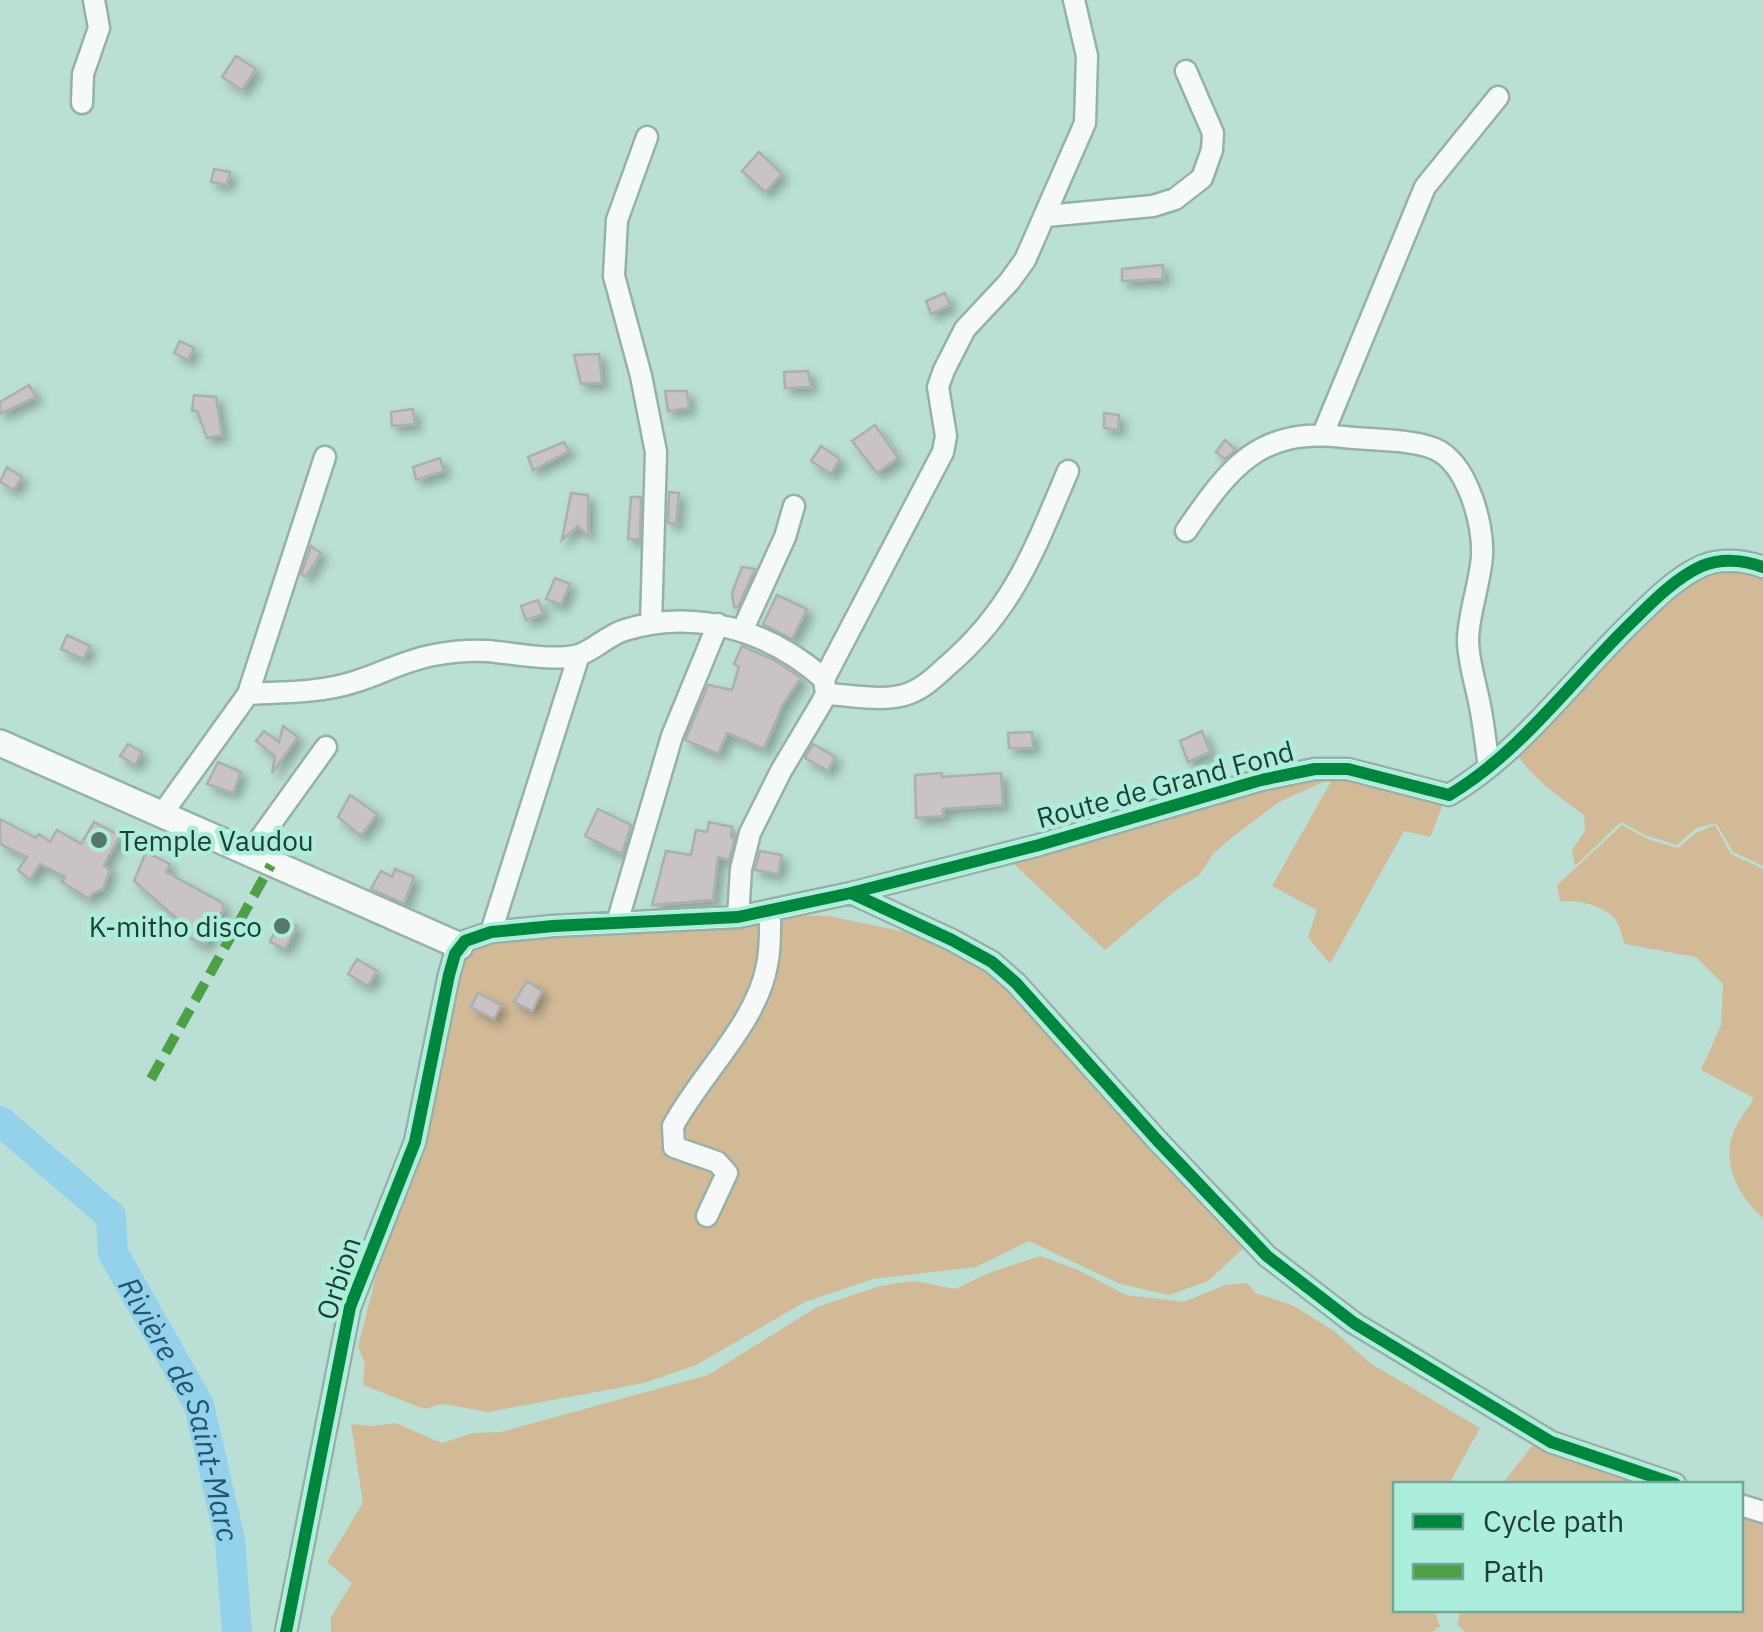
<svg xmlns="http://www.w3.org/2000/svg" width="1763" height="1632" viewBox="0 0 1763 1632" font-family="'IBM Plex Sans',sans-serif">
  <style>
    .green { fill: #d2ba97 }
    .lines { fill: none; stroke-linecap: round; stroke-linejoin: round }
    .river { stroke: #94d1eb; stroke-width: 30 }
    .building { fill: #c9c2c7; stroke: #aab0b0; stroke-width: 2.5; filter: url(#shadow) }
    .minor-casing { stroke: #94b1aa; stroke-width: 25 }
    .tertiary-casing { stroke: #94b1aa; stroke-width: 30 }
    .minor { stroke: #f5faf9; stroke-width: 20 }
    .tertiary { stroke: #f5faf9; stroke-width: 25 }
    .quiet { stroke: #4da044; stroke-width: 10; stroke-dasharray: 20 10; stroke-linecap: butt }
    .cycleway-casing { stroke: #abeedb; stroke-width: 19 }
    .cycleway { stroke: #00873e; stroke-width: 12 }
    .poi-dot { fill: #57766e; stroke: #abeedb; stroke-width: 4 }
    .labels { text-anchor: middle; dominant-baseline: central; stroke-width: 9; stroke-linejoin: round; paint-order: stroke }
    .street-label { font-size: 28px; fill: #223d36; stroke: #abeedb }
    .poi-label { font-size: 28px; fill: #223d36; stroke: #abeedb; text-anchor: start }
    .water-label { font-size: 30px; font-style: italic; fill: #1f5673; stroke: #abeedb }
  </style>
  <defs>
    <filter id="shadow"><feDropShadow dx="6" dy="6" stdDeviation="5" flood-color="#0004"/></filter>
  </defs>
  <rect width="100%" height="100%" fill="#badfd5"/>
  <!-- green -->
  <path class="green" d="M1763 559V866L1733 852 1716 823 1696 828 1677 845 1645 835 1621 822 1575 866 1572 850 1585 831 1584 815C1558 796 1532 778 1514 750L1666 582Z
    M1328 768 1321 783 1279 802 1230 839 1213 854 1199 875 1174 892 1105 950 1000 851Z
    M1337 771 1373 778 1402 795 1424 794 1444 802 1430 837 1404 831 1330 964 1308 937 1317 910 1272 886Z
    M1622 825 1650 840 1678 848 1696 833 1715 825 1731 854 1763 869V1218C1742 1199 1724 1170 1731 1140 1734 1125 1747 1110 1754 1098L1701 1070 1721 1025 1723 984 1696 957 1625 944C1622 937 1620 925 1615 919 1605 906 1574 898 1560 902L1557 885Z
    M742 914 828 916 945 940 1003 980 1154 1151 1247 1245 1208 1281 1169 1295 1120 1284 1029 1241 976 1267 873 1279 805 1302 696 1365 644 1383 488 1412 443 1404 424 1409 363 1385 365 1363 358 1347 400 1182 448 965 485 937Z
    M1040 1256 1076 1269 1126 1295 1184 1302 1225 1285 1247 1283 1256 1293 1294 1306 1334 1331 1370 1363 1480 1428 1449 1484H1396V1610H1434L1440 1626 1432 1632H331V1617L352 1583 327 1562 363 1503 351 1424 373 1426 395 1423 442 1443 473 1433 501 1432 708 1375 817 1307 880 1286 914 1281 955 1289 989 1273Z
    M1533 1445 1647 1484H1502Z
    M1741 1512 1763 1520V1632H1465L1457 1624 1461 1610H1740Z"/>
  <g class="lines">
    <!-- river -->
    <path class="river" id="s1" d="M0 1121 111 1216 113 1253 199 1405 230 1540 237 1632"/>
  </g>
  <!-- building -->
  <path class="building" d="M236 56 256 69 242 90 222 77Z
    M759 152 782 174 765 192 742 171Z
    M214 169 230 172 227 185 211 182Z
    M1163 265V279L1122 281V269Z
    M945 293 950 305 931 314 926 301Z
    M180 341 194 348 188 360 174 353Z
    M599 354 602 383 581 384 574 355Z
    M808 371 811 387 785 388 784 372Z
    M29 385 36 397 0 414V402Z
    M665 391H687L689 408 668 411Z
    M194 395 216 397 222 435 207 438 197 411H192Z
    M413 409 415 424 392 426 391 412Z
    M1104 413 1119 415 1118 430 1104 428Z
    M875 425 898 458 877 473 852 441Z
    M1225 440 1236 450 1225 459 1216 452Z
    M564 442 569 451 533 470 528 457Z
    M821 446 840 459 831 474 811 461Z
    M440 458 444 471 416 480 413 467Z
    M7 467 22 477 14 490 0 482Z
    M669 492 679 493 676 524 668 523Z
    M571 493 588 495V536L578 526 562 540Z
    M631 497H641L640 540 628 539Z
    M311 546 321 553 306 577 301 574Z
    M742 567 755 569 738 607H734L732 593Z
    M555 578 570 584 561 605 546 599Z
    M777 595 807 609 792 639 763 624Z
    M538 600 543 614 526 620 521 606Z
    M67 635 90 646 83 659 61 649Z
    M742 646 774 660 801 678 783 704 764 749 727 733 718 754 685 740 708 685 732 690 739 667 734 664Z
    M283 726 298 737 272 773 275 756 256 741 264 731 279 742Z
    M1202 731 1210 752 1188 762 1180 741Z
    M1032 732 1033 748H1009L1008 733Z
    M128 744 142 752 135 765 120 756Z
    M813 744 835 757 828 771 805 758Z
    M218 762 241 772 233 793 207 784Z
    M942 773V777L1001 773 1003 805 943 809V816L916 818 915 775Z
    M350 795 377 814 361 836 338 817Z
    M598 809 631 825 622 854 585 836Z
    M0 819 36 838 39 834 50 842 57 830 81 844 94 822 120 836 104 865 110 870 103 889 92 894 89 899 62 882 65 877 40 864 30 880 18 870 27 857 0 844Z
    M709 822 732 827 731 837 735 838 729 860 718 857 713 900 652 905 666 851 691 855 696 830 707 832Z
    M760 851 782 855 778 874 755 870Z
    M146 852 170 864 166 872 221 902 224 909 205 945 188 937 191 931 134 881Z
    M395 869 414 877 404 904 371 889 381 871 392 877Z
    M281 918 297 926 285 949 270 942Z
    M357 959 377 971 368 986 348 974Z
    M527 981 542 991 532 1011 514 1002Z
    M478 993 501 1005 494 1019 471 1007Z"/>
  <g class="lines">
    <defs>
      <path id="minor" d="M82 103 83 74 99 28 94 0
        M647 137 617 220 614 276 641 376 656 452 651 624
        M1046 216 1153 206 1175 199 1202 178 1212 150 1213 133 1186 71
        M1323 434 1425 187 1498 97
        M1186 531C1230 467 1259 427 1344 437 1370 440 1412 439 1435 449 1467 463 1484 524 1482 556 1480 584 1469 611 1468 639 1468 662 1476 684 1480 706 1484 726 1486 747 1489 767
        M743 629 785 537 794 506
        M248 694C283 692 320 693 354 682 381 674 405 660 434 655 450 652 470 650 487 651 513 653 553 662 579 655 594 650 608 635 625 630 697 608 770 631 824 679
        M826 694C851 695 886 703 910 693 925 687 936 676 947 666 1014 609 1035 548 1068 471
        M162 814 248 694 325 457
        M249 854 326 747
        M851 893 1039 845 1261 780 1315 769H1348L1449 795C1522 752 1574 677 1635 619 1654 600 1677 577 1702 566 1721 558 1744 560 1763 567
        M738 917 741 869 750 833 781 771 822 702 826 694 824 679 943 452 946 436 938 387 944 370 965 329 1009 282 1025 260 1085 123 1087 56 1074 0
        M617 923 672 736 718 624
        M491 932 579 655
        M707 1216 727 1173 717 1162 674 1147 673 1126C700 1075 757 1023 767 965 771 947 770 929 770 910
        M1740 1505 1763 1512
        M286 1632 350 1307 415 1142 449 975 455 954 465 941 491 932 553 926 738 917 851 893 952 940 992 962 1016 983 1157 1140 1267 1256 1354 1323 1551 1442 1675 1484"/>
      <path id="tertiary" d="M0 743 460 946"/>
    </defs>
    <!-- minor casing -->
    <use href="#minor" class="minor-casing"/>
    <!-- tertiary casing -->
    <use href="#tertiary" class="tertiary-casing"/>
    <!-- minor -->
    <use href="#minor" class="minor"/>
    <!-- tertiary -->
    <use href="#tertiary" class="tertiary"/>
    <!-- quiet -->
    <path class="quiet" d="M151 1079 271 865"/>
    <defs>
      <path id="cycleway" d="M851 893 1039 845 1261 780 1315 769H1348L1449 795C1522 752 1574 677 1635 619 1654 600 1677 577 1702 566 1721 558 1744 560 1763 567
        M286 1632 350 1307 415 1142 449 975 455 954 465 941 491 932 553 926 738 917 851 893 952 940 992 962 1016 983 1157 1140 1267 1256 1354 1323 1551 1442 1675 1484"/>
    </defs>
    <!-- cycleway casing -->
    <use href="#cycleway" class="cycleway-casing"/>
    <!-- cycleway -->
    <use href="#cycleway" class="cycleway"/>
  </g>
  <!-- markers -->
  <g class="poi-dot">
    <circle cx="99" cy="840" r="10"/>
    <circle cx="282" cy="926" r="10"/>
  </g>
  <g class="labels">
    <!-- street labels -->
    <g class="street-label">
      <text transform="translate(1165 784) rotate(-15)">Route de Grand Fond</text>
      <text transform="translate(338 1278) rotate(-72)">Orbion</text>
    </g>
    <!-- poi labels -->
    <g class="poi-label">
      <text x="119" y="840">Temple Vaudou</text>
      <text x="262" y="926" text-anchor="end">K-mitho disco</text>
    </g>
    <!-- water labels -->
    <g class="water-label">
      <text stroke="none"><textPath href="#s1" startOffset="355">Rivière de Saint-Marc</textPath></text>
    </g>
  </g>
  <!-- legend -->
  <rect x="1393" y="1482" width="350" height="130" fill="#abeedb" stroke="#74a799" stroke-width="2.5"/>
  <rect x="1413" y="1514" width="50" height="15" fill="#00873e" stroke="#74a799" stroke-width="2.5"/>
  <text x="1483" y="1532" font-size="30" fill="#223d36">Cycle path</text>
  <rect x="1413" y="1564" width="50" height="15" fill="#4da044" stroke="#74a799" stroke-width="2.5"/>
  <text x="1483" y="1582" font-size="30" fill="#223d36">Path</text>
</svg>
